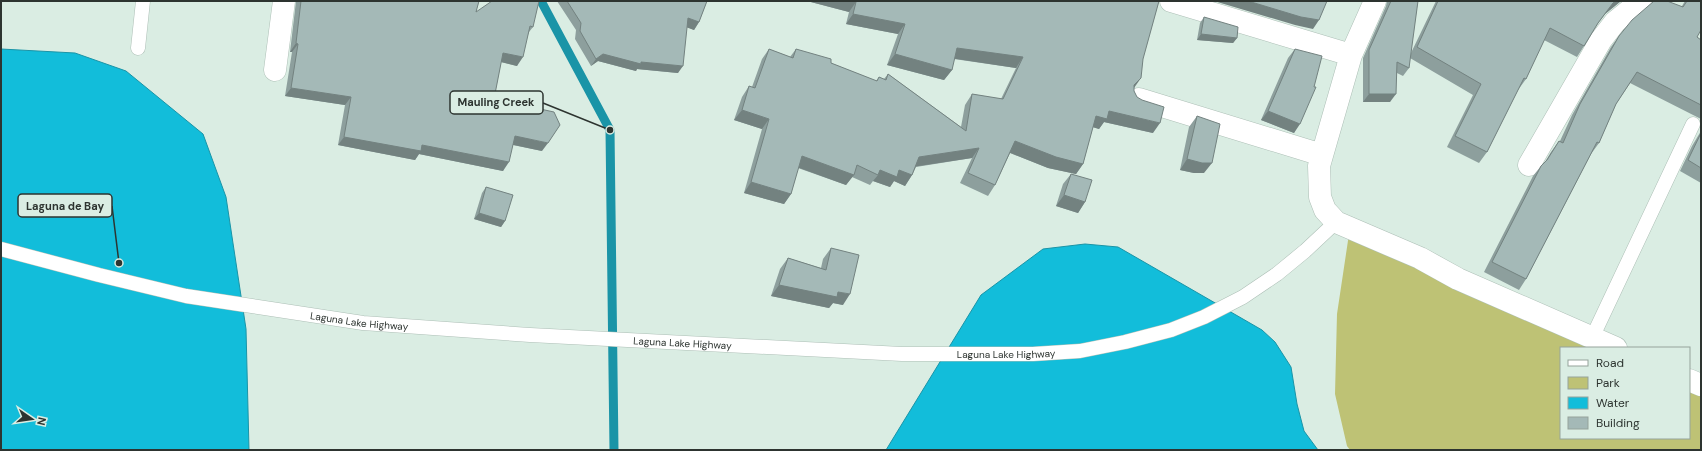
<svg xmlns="http://www.w3.org/2000/svg" width="1702" height="451" viewBox="0 0 1702 451" font-family="'DM Sans',sans-serif">
  <style>
    .green { fill: #bec275 }
    .water { fill: #12bdda; stroke: #1a94a7 }
    .lines { fill: none; stroke-linecap: round; stroke-linejoin: round }
    .stream { stroke: #1a94a7; stroke-width: 9 }
    .service-casing { stroke: #adbfb6; stroke-width: 15 }
    .minor-casing { stroke: #adbfb6; stroke-width: 23 }
    .service { stroke: #fff; stroke-width: 14 }
    .minor { stroke: #fff; stroke-width: 22 }
    .wall { fill: #8d9f9d }
    .shaded-wall { fill: #738280 }
    .building { fill: #a4b9b7; stroke: #738280 }
    .labels { text-anchor: middle; dominant-baseline: central; stroke-width: 3; stroke-linejoin: round; paint-order: stroke }
    .street-label { font-size: 10px; fill: #2d3430; stroke: #daede3 }
    .leader { fill: none; stroke: #2d3430; stroke-width: 1.5 }
    .callout-dot { fill: #2d3430; stroke: #daede3; stroke-width: 1.5 }
    .callout { fill: #daede3; stroke: #2d3430; stroke-width: 1.5 }
    .callout-label { font-size: 11px; text-anchor: middle; font-weight: bold; fill: #2d3430 }
  </style>
  <rect width="100%" height="100%" fill="#daede3"/>
  <!-- green -->
  <path class="green" d="M1349 234 1603 348H1561V438H1689V387L1701 392V450H1350L1347 446 1335 394 1337 314Z"/>
  <!-- water -->
  <path class="water" d="M1 49 75 53 126 71 203 134 226 197 246 329 249 450H1Z
    M1085 244 1118 247 1262 330 1275 342 1291 367 1297 404 1304 431 1318 450H886L981 295 1043 249Z"/>
  <g class="lines">
    <!-- stream -->
    <path class="stream" d="M541 1 610 130 614 450"/>
    <defs>
      <g id="service">
        <path d="M138 48 143 1"/>
        <path id="s1" d="M1 249 99 275 186 296 363 323 530 335 902 354H1033L1080 351 1125 342 1171 330 1204 317 1243 297 1277 274 1305 251 1336 222"/>
        <path d="M1592 338 1693 124"/>
      </g>
      <path id="minor" d="M1171 1 1351 55
        M1375 1 1351 55 1319 166 1320 197 1325 210 1336 222 1420 258 1458 279 1616 348
        M275 70 284 1
        M1139 99 1322 155
        M1529 165 1601 40 1615 22 1641 1
        M1689 380 1701 385"/>
    </defs>
    <!-- service casing -->
    <use href="#service" class="service-casing"/>
    <!-- minor casing -->
    <use href="#minor" class="minor-casing"/>
    <!-- service -->
    <use href="#service" class="service"/>
    <!-- minor -->
    <use href="#minor" class="minor"/>
  </g>
  <!-- wall -->
  <path class="wall" d="M296 1H479L476 12 533 27 529 32 517 66 501 62 494 99 542 151 513 145 503 171 419 154 415 160 338 145 345 105 285 96 292 52H290Z
    M557 1H707L699 22 694 30 687 27 678 73 637 69 636 71 598 61 591 66 575 39 576 30Z
    M807 1H1159L1134 88V91L1153 133 1104 122 1099 129 1093 127 1083 164 1076 174 1048 168 1010 153 995 185 988 196 960 183 972 158 916 167 912 175 905 186 894 181 890 187 873 181 870 185 852 177 846 185 798 168 791 194 784 204 744 193 762 129 734 120 742 97 749 86 752 87 762 59 769 49 790 57 796 49 876 81 879 77 884 79 888 74 961 127 965 105 972 94 1001 99 1016 68 954 59 952 70 944 80 887 65 898 34 846 24 849 12Z
    M1387 1H1418L1410 55 1436 1H1621L1605 14 1595 27 1584 46 1577 57 1544 40 1526 79 1518 90 1487 152 1479 163 1447 147 1473 95 1410 58 1409 68 1403 76 1397 73 1390 102H1363V58L1386 6Z
    M1685 1H1701L1697 37 1701 40V119L1630 83 1616 104 1599 143 1591 154 1526 279 1519 290 1484 272 1533 176 1541 166 1545 162 1551 152 1559 141H1560L1572 115 1611 47 1619 36 1682 6Z
    M1204 17 1237 38 1233 43 1197 40 1200 23Z
    M1295 49 1314 87 1294 133 1261 120 1288 58Z
    M1197 116 1204 173H1194L1180 170 1189 127Z
    M1701 131V183L1680 171 1692 146Z
    M1071 174 1085 202 1078 213 1056 206 1063 184Z
    M486 187 505 221 501 227 474 219 482 193Z
    M831 248 843 305 833 303 829 308 771 296 780 269 788 258 821 268 823 259Z"/>
  <!-- shaded-wall -->
  <path class="shaded-wall" d="M807 1H853L856 2 849 12Z
    M1214 1H1248L1319 20 1313 29 1295 25Z
    M1616 1H1621L1605 14 1590 34 1613 3Z
    M853 14 905 24 898 34 846 24Z
    M688 18 699 22 694 30 683 26Z
    M1201 34 1237 38 1233 43 1197 40Z
    M296 43 298 44 292 52H290Z
    M957 48 1023 57 1016 68 950 58Z
    M503 53 523 57 517 66 497 61Z
    M603 54 641 62 683 66 678 73 637 69 636 71 598 61 591 66 596 59Z
    M895 54 952 70 944 80 887 65Z
    M1141 78 1134 88V85Z
    M291 88 351 97 345 105 285 96Z
    M1369 94H1396L1390 102H1363Z
    M742 110 769 119 762 129 734 120Z
    M1109 111 1160 123 1153 133 1104 122 1099 129 1089 126 1096 116Z
    M1268 111 1300 124 1294 133 1261 120Z
    M515 136 548 143 542 151 509 144Z
    M344 137 422 145 509 162 503 171 419 154 415 160 338 145Z
    M1015 141 1083 164 1076 174 1048 168 1008 152Z
    M979 148 972 158 912 167 919 157Z
    M802 156 854 175 846 185 794 166Z
    M1187 159 1212 163 1204 173H1194L1180 170Z
    M880 170H899L912 175 905 186 894 181 890 187 873 181 878 175Z
    M751 182 791 194 784 204 744 193Z
    M1064 195 1085 202 1078 213 1056 206Z
    M479 213 505 221 501 227 474 219Z
    M779 285 838 292 850 294 843 305 833 303 829 308 771 296Z"/>
  <!-- building -->
  <path class="building" d="M301 1H479L476 12 492 1H539L533 27 530 26 523 57 503 53 494 99 554 112 560 125 548 143 515 136 509 162 422 145 421 151 344 137 351 97 291 88 298 44 296 43Z
    M567 1H707L699 22 688 18 683 66 641 62V64L603 54 596 59 580 31 581 23Z
    M853 1H1159L1143 59 1141 78 1134 85V91L1137 97 1142 100 1164 107 1160 123 1109 111 1107 119 1096 116 1083 164 1056 157 1015 141 995 185 968 173 979 148 919 157 912 175 899 170 897 177 880 170 878 175 857 165 854 175 802 156 791 194 751 182 769 119 742 110 749 86 755 88 769 49 793 58 796 49 831 59V63L877 81 879 77 886 80 888 74 966 131 972 94 1003 99 1023 57 957 48 952 70 895 54 905 24 853 14 856 2Z
    M1248 1H1327L1319 20 1301 17Z
    M1391 1H1418L1409 68 1397 62 1396 94H1369V50Z
    M1438 1H1616L1613 3 1598 23 1584 46 1550 28 1526 79 1524 78 1487 152 1455 136 1481 84 1417 47Z
    M1654 1H1667L1683 7 1687 1H1701V30L1697 37 1701 40V105L1637 72 1616 104 1599 143 1597 142 1526 279 1492 262 1541 166 1547 160 1559 141 1563 143 1580 104 1619 36 1632 20Z
    M1204 17 1238 27 1237 38 1201 34Z
    M1295 49 1322 56 1314 87H1316L1300 124 1268 111Z
    M1197 116 1220 124 1212 163H1202L1187 159Z
    M1701 133V168L1688 160Z
    M1071 174 1092 180 1085 202 1064 195Z
    M486 187 513 195 505 221 479 213Z
    M831 248 859 255 850 294 838 292 837 297 779 285 788 258 826 270Z"/>
  <g class="labels">
    <!-- street labels -->
    <g class="street-label">
      <text stroke="none"><textPath href="#s1" startOffset="366">Laguna Lake Highway</textPath></text>
      <text stroke="none"><textPath href="#s1" startOffset="690">Laguna Lake Highway</textPath></text>
      <text stroke="none"><textPath href="#s1" startOffset="1014">Laguna Lake Highway</textPath></text>
    </g>
  </g>
  <!-- callouts -->
  <path class="leader" d="M610 130L543 103M119 263L112 206"/>
  <g class="callout-dot">
    <circle cx="610" cy="130" r="4"/>
    <circle cx="119" cy="263" r="4"/>
  </g>
  <g class="callout">
    <rect x="450" y="91" width="93" height="23" rx="4"/>
    <rect x="18" y="194" width="94" height="23" rx="4"/>
  </g>
  <g class="callout-label">
    <text x="496" y="106">Mauling Creek</text>
    <text x="65" y="210">Laguna de Bay</text>
  </g>
  <!-- border -->
  <rect width="1702" height="451" fill="none" stroke="#2d3430" stroke-width="4"/>
  <!-- legend -->
  <rect x="1560" y="347" width="130" height="92" fill="#daede3" stroke="#95a39b"/>
  <rect x="1568" y="360" width="20" height="6" fill="#ffffff" stroke="#95a39b"/>
  <text x="1596" y="367" font-size="12" fill="#2d3430">Road</text>
  <rect x="1568" y="377" width="20" height="12" fill="#bec275" stroke="#95a39b"/>
  <text x="1596" y="387" font-size="12" fill="#2d3430">Park</text>
  <rect x="1568" y="397" width="20" height="12" fill="#12bdda" stroke="#95a39b"/>
  <text x="1596" y="407" font-size="12" fill="#2d3430">Water</text>
  <rect x="1568" y="417" width="20" height="12" fill="#a4b9b7" stroke="#95a39b"/>
  <text x="1596" y="427" font-size="12" fill="#2d3430">Building</text>
  <!-- north arrow -->
  <g transform="translate(32 419) rotate(103)" stroke="#daede3" stroke-width="3" paint-order="stroke">
  <path d="M0-3L7 15L0 10L-7 15Z" fill="#2d3430"/>
  <text y="-6" font-size="11" font-weight="bold" text-anchor="middle" fill="#2d3430">N</text>
  </g>
</svg>
